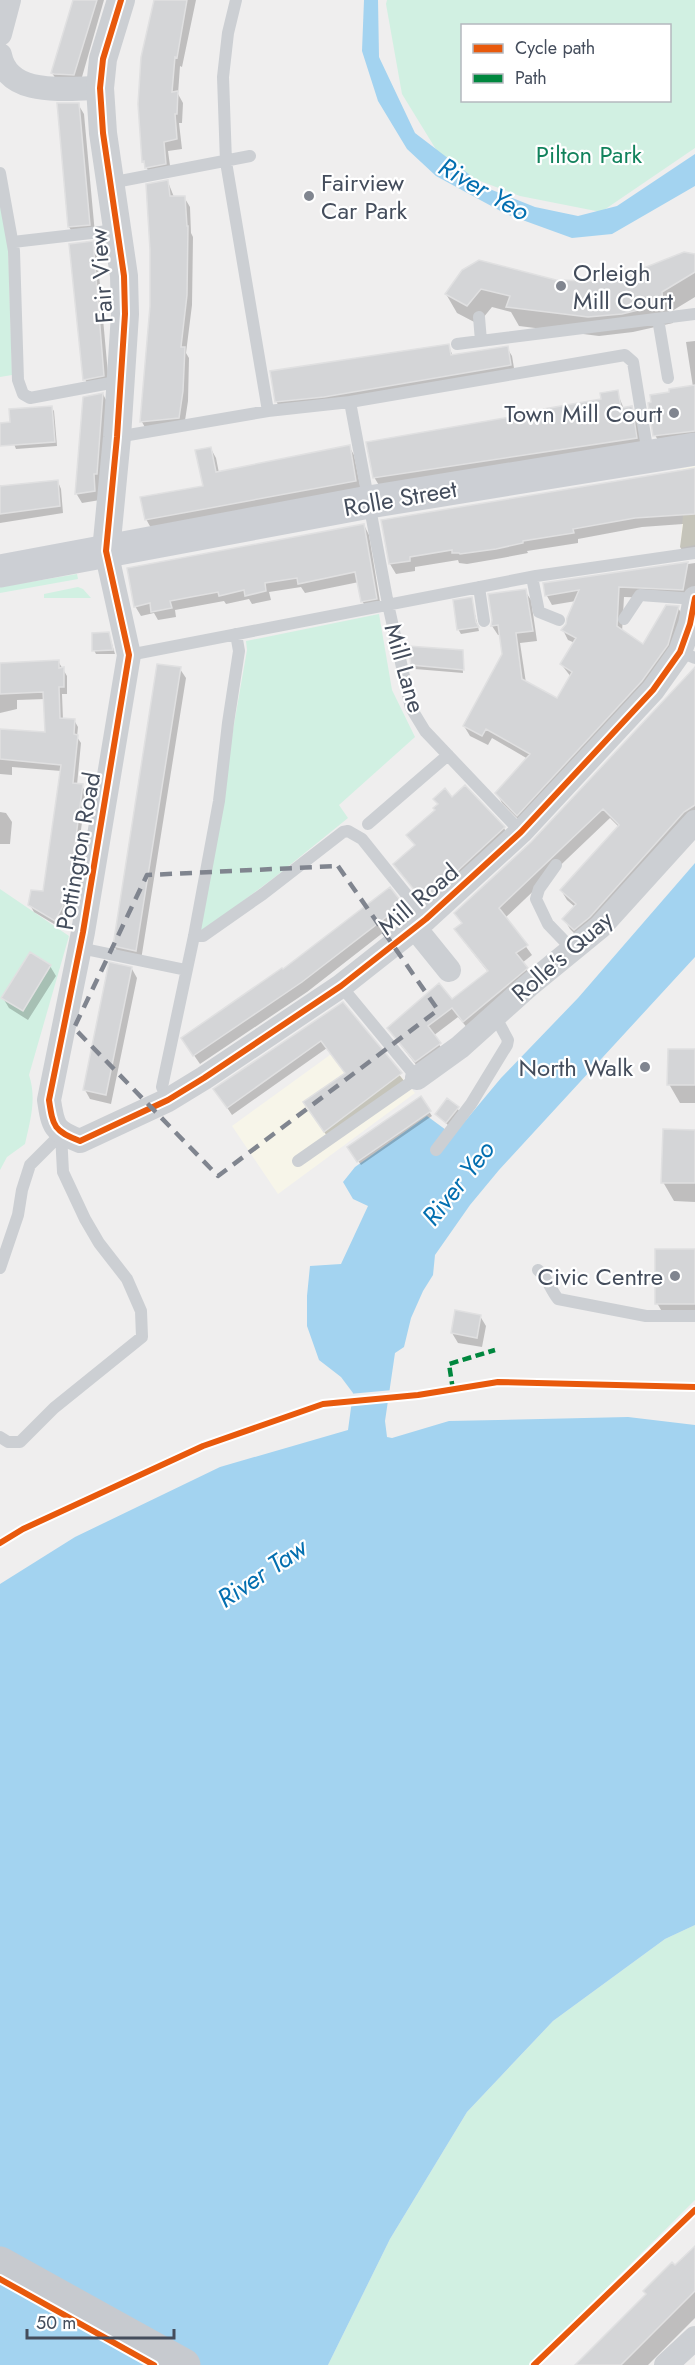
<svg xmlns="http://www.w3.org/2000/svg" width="695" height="2365" viewBox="0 0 695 2365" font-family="Jost,sans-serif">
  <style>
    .commercial { fill: #f7f5e9 }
    .green { fill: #d1f0e2; fill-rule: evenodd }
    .water { fill: #a3d3f0 }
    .pier { fill: #efeeee }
    .shadow { fill: #0003 }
    .building { fill: #d4d5d7; stroke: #e0e0e1; stroke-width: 1.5 }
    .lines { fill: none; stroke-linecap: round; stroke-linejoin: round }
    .service { stroke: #cccfd3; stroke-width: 12 }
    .minor { stroke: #cccfd3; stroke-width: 24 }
    .tertiary { stroke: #cccfd3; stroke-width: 28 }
    .secondary { stroke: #cccfd4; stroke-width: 33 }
    .primary { stroke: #c7cacf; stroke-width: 33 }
    .quiet { stroke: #00873e; stroke-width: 4.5; stroke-dasharray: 9 4.5; stroke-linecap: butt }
    .cycleway-casing { stroke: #fff; stroke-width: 10 }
    .cycleway { stroke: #e8590c; stroke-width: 6 }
    .marked { fill: none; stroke: #80858f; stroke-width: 4.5; stroke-dasharray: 12 8; stroke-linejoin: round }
    .poi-dot { fill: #80858f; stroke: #fff; stroke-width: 2 }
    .labels { text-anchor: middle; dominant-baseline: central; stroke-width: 4.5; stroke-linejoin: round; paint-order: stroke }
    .park-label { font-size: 24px; fill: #11825c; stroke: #fff }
    .poi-label { font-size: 24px; fill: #444d5c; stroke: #fff; text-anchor: end }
    .street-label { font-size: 24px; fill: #444d5c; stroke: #fff }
    .water-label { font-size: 26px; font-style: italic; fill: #036fb0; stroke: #fff }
  </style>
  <rect width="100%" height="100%" fill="#efeeee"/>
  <!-- commercial -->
  <path class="commercial" d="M695 466V545L680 548 684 504 680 469Z
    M363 1031 415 1093 278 1194 232 1126Z"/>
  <!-- green -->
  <path class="green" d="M387 0H695V148L601 212 520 196 448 169 402 94 386 4ZM462 26H670V100H462Z
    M0 201 8 241 12 375 0 377Z
    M77 574 78 579 0 593V587Z
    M78 587 83 589 91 598H44V594Z
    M379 614 392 690 415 737 339 805 348 818 275 877 203 931 198 930 247 650 246 641Z
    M0 889 69 936 29 1075C37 1099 30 1121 25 1144L7 1157 0 1170Z
    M695 1925V2200L529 2365H328L390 2239 467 2112 553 2021 665 1939Z"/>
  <!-- water -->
  <path class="water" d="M364 0H378L379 57 415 133 487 188 535 207 578 216 617 206 695 154V186L612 234 572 238 506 214 436 176 407 149 378 101 362 51Z
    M695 863V957L499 1170 470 1205 435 1255 433 1275 423 1291 411 1318 404 1347 395 1353 385 1421 387 1437 392 1438 449 1421 628 1417 695 1425V1925L665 1939 553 2021 467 2112 390 2239 328 2365H0V1584L75 1537 220 1467 348 1430 353 1393 341 1377 319 1360 307 1326V1296L310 1266 341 1264 368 1206 353 1199 343 1182 355 1167 427 1116 446 1130 466 1120 501 1078 578 998Z"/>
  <!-- pier -->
  <path class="pier" d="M393 1390 391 1402 348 1406 349 1394Z"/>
  <!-- shadow -->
  <path class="shadow" d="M74 0H104L80 84 58 82 52 73Z
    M156 0H196L182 67 180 66 178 94 183 103 182 123H179L182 149 168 151 171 173 152 177 146 167Z
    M78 104 84 114 95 234 75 236 69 227 59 105Z
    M168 182 174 197H184L190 207 191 233 193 237 192 305 186 353 189 358 188 401 184 427 147 431 142 422 152 306Z
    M92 243 97 252 109 385 90 389 85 379Z
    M695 256V297L672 311 673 323 633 332 599 336 519 326 511 312 492 307 478 324 457 313 446 294 463 271 556 282 594 283 626 276Z
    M695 341V450L665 453 655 435 693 387 686 342Z
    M448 345 453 356 507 348 512 356 515 374 281 410 276 401Z
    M617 392 624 409 631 407 637 417 642 448 380 487 374 477 368 443 546 413 603 401Z
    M103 394 108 404 100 500 82 503 76 493Z
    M51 407 54 411 57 446 16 449 14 444Z
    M349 446 354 455 361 490 151 528 146 519 205 487 211 449 216 458 219 473Z
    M695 469V555L686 556 680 547 683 524 642 527 578 539V543L527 551 528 553 502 558 467 564 459 563 458 560 415 567V571L396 574 390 564 382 521Z
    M58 482 61 489 63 513 0 523V485L2 488Z
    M364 525 369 535 381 608 368 610 362 601 359 582 305 593 301 587 269 592 271 600 252 604 249 599 226 604 224 601 175 610 176 617 158 620 154 613 141 616 135 606Z
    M695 563V595L689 599 624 597 622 632 644 646 678 608 684 617 672 655 523 824 502 803 497 793 528 759 492 738 488 745 470 736 464 726 503 655 501 635H498L492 626 525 591 531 600 537 641 520 643 526 683 557 700 571 677 561 664 575 643 568 640 563 630 568 624 576 601 552 605 547 596 545 585Z
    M471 598 479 631 461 634 458 629Z
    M109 634 115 654H96L94 650Z
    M462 651 463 673 415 669 412 665Z
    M58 661 67 676V694H62L63 720H74L78 727 77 737 81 743 77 785 82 786 86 793 72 896 66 895V913L59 927 34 912 30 905 45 893 61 771 12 767V775L0 774V731L47 733 45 699 17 700V709L0 713V663Z
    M695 668V819L580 939 570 929 564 919 575 907 567 900 561 890 619 827 610 818 505 918 532 955 522 963 532 978 470 1031 458 1017 433 1036 445 1053 421 1071 388 1029 451 1002 488 972 462 939 463 924 456 913 532 843Z
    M180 669 186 678 141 960 120 956 114 946Z
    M465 787 504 828 508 836 429 908 395 865 416 846 408 836 436 811 439 805 435 799H452Z
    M0 812 6 813 12 822 10 844H0Z
    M402 905 407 914 307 992 200 1064 189 1048Z
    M31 954 50 966 56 976 28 1020 9 1008 3 998Z
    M132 969 137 978 111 1104 90 1099 85 1090Z
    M343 1004 405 1082 329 1139 310 1111 346 1074 327 1048 232 1115 220 1097Z
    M695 1050V1103H680L669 1084Z
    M420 1098 432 1116 361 1165 349 1148Z
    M457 1108 460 1112 449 1126 436 1114Z
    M695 1131V1202L674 1201 663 1182Z
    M695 1250V1322H668L657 1303Z
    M480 1316 486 1326 482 1347 458 1343 452 1333Z
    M695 2248V2318L648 2365H576Z"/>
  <!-- building -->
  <path class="building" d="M73 0H97L74 75 54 74 51 73Z
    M154 0H187L177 58 175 57 172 92 178 91 177 114H175L177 139 164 142 166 164 145 168 144 161 142 162 138 104 141 57Z
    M57 103H79L90 225 68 227Z
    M168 180 170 196H185L187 226H188L187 295 181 347H185L183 391 179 418 140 422 150 306V250L146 184Z
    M93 241 104 376 83 380 69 244Z
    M684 252 695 254V272L662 292 663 304 622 314 588 317 506 307 510 296 481 289 467 306 445 294 462 270 479 260 556 280 594 281 626 275Z
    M449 344 451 355 508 346 511 365 324 397 275 402 270 371Z
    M695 385V431L653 436 648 403 651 402 650 395 669 392V389Z
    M618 390 621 408 632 406 637 438 373 478 366 442 544 411V409L601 399 600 393Z
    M103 393 97 474H94L95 491 75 494 83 397Z
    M52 406 55 442 0 446V423L10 422 9 409Z
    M350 445 356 481 145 520 140 497 203 486 195 450 211 447 216 472Z
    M695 468V514L635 518 573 529 574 533 523 541V543L496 549 460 554 459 553H452V550L410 557V561L389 564 381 520Z
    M58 480 60 506 0 514V486Z
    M364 524 377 599 361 602 355 572 298 584 297 578 265 583 266 591 245 596 244 590 219 596 218 592 191 597 170 601 172 608 151 612 150 603 134 607 127 568Z
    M688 562 683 590 619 587 617 626 643 644 666 605 679 606 668 645 642 681 517 816 495 793 530 754 486 729 482 736 463 726 502 654 498 625 491 626 492 620 488 594 526 589 533 631 516 633 522 679 557 698 572 672 560 664 576 638 561 630 566 624 567 618 579 590 545 596 543 583Z
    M472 597 476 622 479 627 457 630 453 600Z
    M109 632 113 650 92 651V633Z
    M408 646 463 650 464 670 411 665Z
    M59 660V668L64 667V687H59L60 718 75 719 74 734 78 735 73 783 83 784 69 889H63V906L55 921 28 905 31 890 43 891 61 765 0 759V729L45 732 43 692 0 694V663Z
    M157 664 181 667 136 951 113 946Z
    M695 667V805L684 812 590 917 574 930 562 919 576 904 560 890 619 825 603 809 499 908 528 945 516 953 528 968 463 1022 452 1008 428 1026 441 1043 415 1062 387 1028 439 983 452 999 488 971 454 929 462 923 454 913 531 842Z
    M465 785 505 827 424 902 393 864 415 845 406 835 435 810 433 808 438 804 433 799 445 788 452 797Z
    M390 887 403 904 302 982 193 1056 181 1038 282 968 283 969Z
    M30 952 51 965 23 1011 1 998Z
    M109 962 132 967 106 1095 83 1090Z
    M343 1002 402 1073 324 1132 303 1102 345 1073 321 1041 227 1108 213 1089Z
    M668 1049H695V1085H667Z
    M421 1096 431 1111 357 1162 347 1147Z
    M447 1098 459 1107 446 1123 435 1114Z
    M663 1129 695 1130V1183H661Z
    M655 1249H695V1304H655Z
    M455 1310 481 1315 477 1338 451 1333Z
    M695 2246V2291L621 2365H575L646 2294 643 2291 672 2262 675 2265Z"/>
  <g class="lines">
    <!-- service -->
    <path class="service" d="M236 0 228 33 223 77 226 162 268 411 350 402 625 355 633 362 648 454
      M0 173 14 251 18 380 23 394 30 398 121 381
      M110 183 250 156
      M13 242 117 230
      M479 317 481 341
      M658 319 668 378
      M457 344 695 314
      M350 402 388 604 411 708 425 731 521 832
      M117 437 268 411
      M532 577 539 612 559 620
      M479 587 484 621
      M624 619 640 595 695 599
      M680 652 695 658
      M129 655 536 576 695 553
      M368 824 448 755
      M556 865 539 889 536 899 548 924 573 950
      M194 936H203L263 894 343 832 348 831 362 839 426 919
      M80 948 186 970
      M168 1100 162 1087 194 936 219 801 228 723 239 651 236 634
      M436 1150 471 1104 507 1045 508 1040 495 1016
      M298 1161 417 1078 341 986
      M0 1268 18 1215 22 1190 30 1165 61 1134
      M538 1270C548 1278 550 1289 558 1299L646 1316H695
      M0 1437 8 1442H20L54 1408 142 1337 141 1311 127 1279 99 1243 85 1219 63 1172 61 1134"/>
    <!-- minor -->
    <path class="minor" d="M0 34 9 0
      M0 55C8 98 67 88 100 88
      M106 551 129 655 83 932 49 1100C53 1127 54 1131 80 1141L168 1100 204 1078 341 986 426 919 521 832 653 690 680 652 690 624 695 598
      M415 928 449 970
      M417 1078 460 1047 528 986 600 927 695 822
      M666 2365 695 2338"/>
    <!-- tertiary -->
    <path class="tertiary" d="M106 551 117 437 125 314 124 276 103 133 100 88 103 59 121 0"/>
    <!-- secondary -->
    <path class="secondary" d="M0 571 369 502 695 449"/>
    <!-- primary -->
    <path class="primary" d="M0 2263 184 2365"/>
    <!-- quiet -->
    <path class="quiet" d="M453 1390 449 1364 495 1350"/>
    <defs>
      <path id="cycleway" d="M121 0 103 59 100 88 103 133 124 276 125 314 117 437 106 551 129 655 83 932 49 1100C53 1127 54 1131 80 1141L168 1100 204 1078 341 986 426 919 521 832 653 690 680 652 690 624 695 598
        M0 1543 23 1529 203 1446 323 1404 418 1395 498 1382 695 1387
        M0 2279 154 2365
        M534 2365 695 2210"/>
    </defs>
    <!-- cycleway casing -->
    <use href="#cycleway" class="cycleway-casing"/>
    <!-- cycleway -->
    <use href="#cycleway" class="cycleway"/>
  </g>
  <!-- marked area -->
  <path class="marked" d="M338 866 438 1010 218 1176 74 1028 147 875Z"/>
  <!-- markers -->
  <g class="poi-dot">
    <circle cx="309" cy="196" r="6"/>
    <circle cx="561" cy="286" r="6"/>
    <circle cx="674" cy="413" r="6"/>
    <circle cx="645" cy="1067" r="6"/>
    <circle cx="675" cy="1276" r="6"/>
  </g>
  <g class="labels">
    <!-- park labels -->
    <g class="park-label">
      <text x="589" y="154">Pilton Park</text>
    </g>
    <!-- poi labels -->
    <g class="poi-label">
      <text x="321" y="182" text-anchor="start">Fairview<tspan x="321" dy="28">Car Park</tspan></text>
      <text x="573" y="272" text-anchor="start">Orleigh<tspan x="573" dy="28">Mill Court</tspan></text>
      <text x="662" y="413">Town Mill Court</text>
      <text x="633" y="1067">North Walk</text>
      <text x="663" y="1276">Civic Centre</text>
    </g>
    <!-- street labels -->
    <g class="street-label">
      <text transform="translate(101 276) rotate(-94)">Fair View</text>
      <text transform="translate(400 498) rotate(-10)">Rolle Street</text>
      <text transform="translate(405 668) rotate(74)">Mill Lane</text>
      <text transform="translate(78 851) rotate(-80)">Pottington Road</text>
      <text transform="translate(418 899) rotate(-40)">Mill Road</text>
      <text transform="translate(562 956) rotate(-41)">Rolle's Quay</text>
    </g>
    <!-- water labels -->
    <g class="water-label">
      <text transform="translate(484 189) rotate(30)">River Yeo</text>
      <text transform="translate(458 1183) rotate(-52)">River Yeo</text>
      <text transform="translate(262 1573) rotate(-34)">River Taw</text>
    </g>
  </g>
  <!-- legend -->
  <rect x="461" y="24" width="210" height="78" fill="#ffffff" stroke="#b4b8be" stroke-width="1.5"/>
  <rect x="473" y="44" width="30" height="9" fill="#e8590c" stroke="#b4b8be" stroke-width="1.5"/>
  <text x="515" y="54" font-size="18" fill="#444d5c">Cycle path</text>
  <rect x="473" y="74" width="30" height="9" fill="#00873e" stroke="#b4b8be" stroke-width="1.5"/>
  <text x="515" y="84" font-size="18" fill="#444d5c">Path</text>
  <!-- scale -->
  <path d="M27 2329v9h147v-9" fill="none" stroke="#444d5c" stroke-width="3"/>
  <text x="36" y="2329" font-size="18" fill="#444d5c" stroke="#ffffff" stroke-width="4.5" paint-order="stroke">50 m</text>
</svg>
